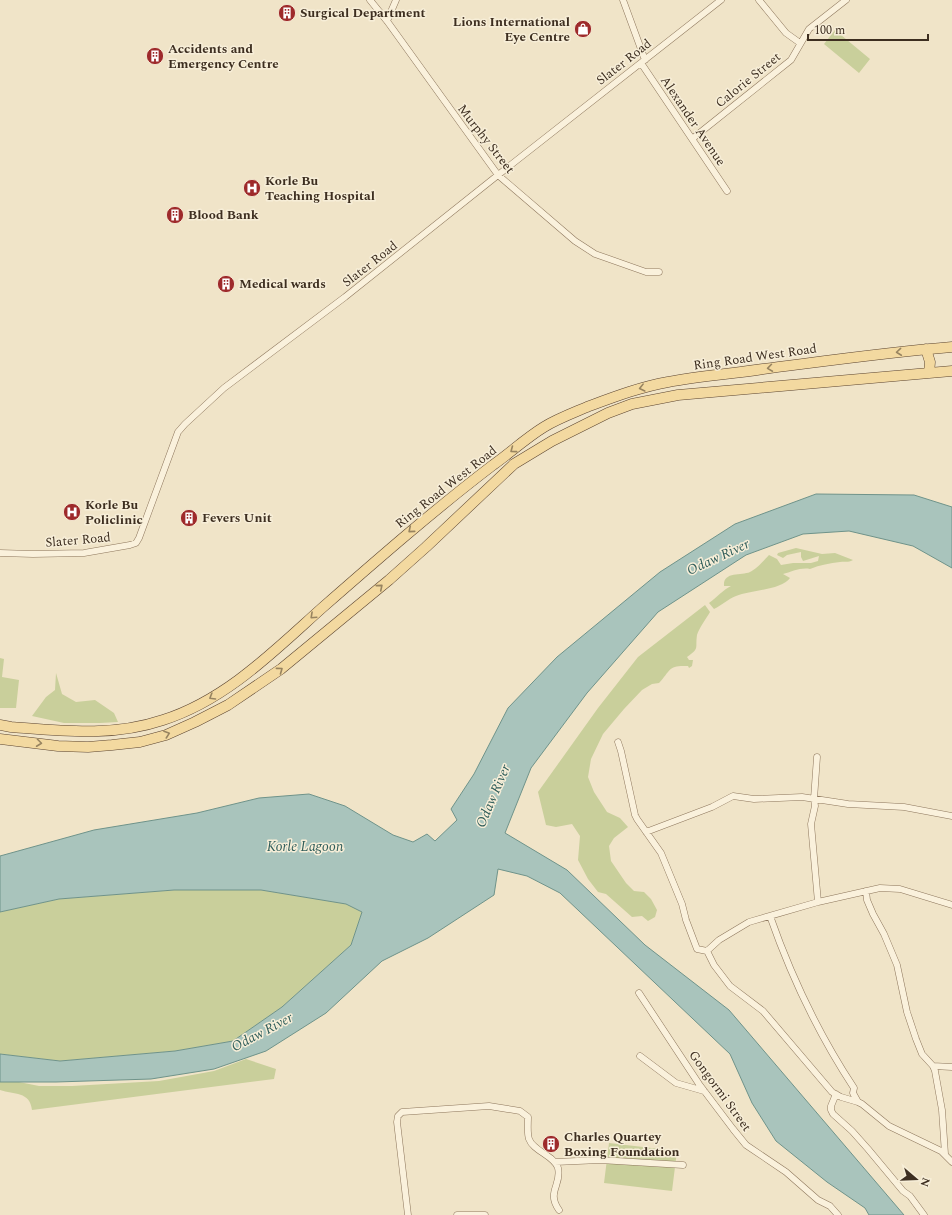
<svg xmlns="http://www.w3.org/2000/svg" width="952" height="1215" viewBox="0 0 952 1215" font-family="Spectral,serif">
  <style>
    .green { fill: #c9cf9b }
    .water { fill: #a9c4bc; stroke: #6f938a }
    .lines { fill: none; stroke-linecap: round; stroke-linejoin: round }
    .street-casing { stroke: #8d765c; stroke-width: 7 }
    .primary-casing { stroke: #5b4430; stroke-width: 11 }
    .street { stroke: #faf1dc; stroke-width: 6 }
    .primary { stroke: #f3d9a0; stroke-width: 10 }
    .oneway { stroke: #988460 }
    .labels { text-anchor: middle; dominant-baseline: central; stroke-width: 3; stroke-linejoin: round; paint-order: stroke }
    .poi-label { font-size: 13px; font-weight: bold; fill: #3d2e20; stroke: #f7eed8; text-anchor: start }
    .street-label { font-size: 13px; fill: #3d2e20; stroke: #f7eed8 }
    .water-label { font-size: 14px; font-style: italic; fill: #2f5d5a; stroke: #f7eed8 }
  </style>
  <rect width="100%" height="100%" fill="#f0e4c8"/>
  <!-- green -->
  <path class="green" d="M835 30 870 59 859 73 824 44Z
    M796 548 822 554 835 553 853 560C847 563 846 561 840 562 830 563 820 565 810 569 801 567 791 572 783 574L790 578C782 590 751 590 736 596 728 599 722 605 714 609L709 603C716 598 724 589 731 586H724C723 571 741 576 750 572 757 569 764 560 769 555L777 559 781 565 793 563H811L818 561 819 556 803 561 801 557V552L787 555 783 558 777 555 778 553Z
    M705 605 710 612C706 619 699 628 697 635 695 649 700 648 687 657L689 660H693L692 666 689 668 688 666C668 665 671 670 659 683L652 684 642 690 624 709 603 734 591 759 588 777 594 792 607 812 620 818 628 827 614 838 609 846 611 861 626 883 634 891 644 892 651 899 657 910 655 917 648 921 642 916 632 917 606 894 598 892 588 879 578 860 580 836 572 824 556 827 546 825 538 792 598 708 638 657Z
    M0 658 4 659 2 677 19 680 16 708H0Z
    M56 673 62 694 76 702 95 700 114 713 118 722 100 723H64L32 716 46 697 55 690Z
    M174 890H261L347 904 362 912 351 945 282 1007 233 1041 175 1051 60 1061 0 1054V912L59 899Z
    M246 1059 276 1069 274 1079 32 1110C30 1091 14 1095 0 1090V1081L19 1082 39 1086H72L159 1081 214 1071Z
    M609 1143 677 1151 672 1191 604 1183Z"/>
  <!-- water -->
  <path class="water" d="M816 494 914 495 952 507V568L913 546 849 531 803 534 746 555 658 612 587 693 531 768 505 833 567 870 645 945 729 1010 904 1215H869L865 1208 827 1182 776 1141 752 1103 730 1054 560 893 527 876 498 869 494 895 428 938 382 961 326 1013 266 1051 214 1069 151 1079 56 1082H0V1054L60 1061 175 1051 233 1041 282 1007 351 945 362 912 346 904 261 890H174L59 899 0 912V856L94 830 197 813 259 798 309 794 345 806 393 835 413 842 427 834 435 841 457 820 451 809 474 774 508 708 557 657 660 572 735 524Z"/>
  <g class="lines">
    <defs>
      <path id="street" d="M370 0 387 21 498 175 575 241 595 254 646 272H659
        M623 0 645 60
        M759 0 786 33 800 43
        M387 21 396 0
        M641 63 727 191
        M692 139 791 60 809 29 846 0
        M0 553 33 554 84 553 130 545 136 543 139 538 178 432 185 424 224 388 345 297 498 175 721 0
        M618 742 621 751 635 815 637 819 661 853 682 904 686 920 697 949 707 951 714 965 730 986 763 1011 832 1092 841 1097 858 1102
        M817 757 814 799 815 806 811 824 818 902
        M646 832 712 807 733 796 754 799 802 797 848 804 904 807 952 816
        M866 891 867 900 873 914 884 934 897 965 907 1012 916 1039 922 1054 933 1066 935 1071 942 1110 945 1154
        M770 916C791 976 819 1035 854 1088L853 1093 858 1102 862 1104 889 1126 941 1151 952 1162
        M707 951 719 940 749 922 818 902 880 888 900 889 952 905
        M639 993 699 1084 733 1129 746 1145 786 1172 818 1200 830 1206 838 1215
        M640 1056 676 1083 704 1091
        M933 1066 952 1067
        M836 1094 831 1106V1110L833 1114 852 1131 868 1149 903 1191 910 1196 924 1215
        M555 1162 600 1160 683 1165
        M408 1215 397 1122 398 1116 402 1112 489 1106 520 1111 528 1117C528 1124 527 1133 529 1139 533 1151 555 1156 558 1168 562 1185 546 1192 559 1210
        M457 1215H485"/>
      <path id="primary" d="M926 349 930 362 929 373
        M0 725 11 727C63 731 113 737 163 720 226 700 274 651 322 608 378 559 434 510 493 465 510 453 526 438 544 427 557 419 573 413 587 407 614 397 640 387 668 382 699 376 731 374 763 369 826 361 889 352 952 347
        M0 739 58 746 88 747 112 745 140 742 166 735 195 722 228 705 281 669 389 580 426 547 514 464 552 441 608 413 632 404 678 395 952 371"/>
    </defs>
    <!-- street casing -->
    <use href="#street" class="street-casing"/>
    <!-- primary casing -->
    <use href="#primary" class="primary-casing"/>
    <!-- street -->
    <use href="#street" class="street"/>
    <!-- primary -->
    <use href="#primary" class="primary"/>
  </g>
  <!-- one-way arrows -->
  <defs><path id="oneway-chevron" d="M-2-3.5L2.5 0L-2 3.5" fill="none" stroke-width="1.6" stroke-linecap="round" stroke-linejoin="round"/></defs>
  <g class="oneway">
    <use href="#oneway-chevron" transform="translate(899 352) rotate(174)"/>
    <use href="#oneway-chevron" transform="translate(770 368) rotate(172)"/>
    <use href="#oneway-chevron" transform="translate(642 388) rotate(166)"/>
    <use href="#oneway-chevron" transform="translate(513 450) rotate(143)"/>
    <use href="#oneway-chevron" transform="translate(411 530) rotate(140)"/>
    <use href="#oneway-chevron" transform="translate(380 587) rotate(-40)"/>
    <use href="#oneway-chevron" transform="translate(313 616) rotate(137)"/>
    <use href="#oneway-chevron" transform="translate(280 670) rotate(-36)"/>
    <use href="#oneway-chevron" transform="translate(212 697) rotate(149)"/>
    <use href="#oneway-chevron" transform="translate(167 734) rotate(-19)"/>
    <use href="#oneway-chevron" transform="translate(39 743) rotate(7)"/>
  </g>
  <!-- icons -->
  <defs>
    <symbol id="building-disc" viewBox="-11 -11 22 22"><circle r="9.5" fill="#9e2a2b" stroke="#f7eed8"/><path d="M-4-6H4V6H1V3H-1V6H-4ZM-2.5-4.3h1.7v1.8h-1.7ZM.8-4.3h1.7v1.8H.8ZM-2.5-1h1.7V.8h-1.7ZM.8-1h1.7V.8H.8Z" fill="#fff"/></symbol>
    <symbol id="shop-disc" viewBox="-11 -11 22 22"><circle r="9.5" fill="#9e2a2b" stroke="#f7eed8"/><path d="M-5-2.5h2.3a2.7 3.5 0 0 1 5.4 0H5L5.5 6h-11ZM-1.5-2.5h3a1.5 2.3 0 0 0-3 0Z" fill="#fff"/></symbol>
    <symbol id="hospital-disc" viewBox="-11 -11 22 22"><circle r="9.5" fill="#9e2a2b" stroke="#f7eed8"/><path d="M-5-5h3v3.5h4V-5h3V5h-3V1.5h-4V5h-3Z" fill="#fff"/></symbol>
  </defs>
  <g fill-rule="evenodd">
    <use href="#building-disc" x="277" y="3" width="20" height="20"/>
    <use href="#shop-disc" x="573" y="19" width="20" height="20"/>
    <use href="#building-disc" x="145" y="46" width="20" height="20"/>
    <use href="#hospital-disc" x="242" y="178" width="20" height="20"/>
    <use href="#building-disc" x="165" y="205" width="20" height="20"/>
    <use href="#building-disc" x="216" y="274" width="20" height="20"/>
    <use href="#hospital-disc" x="62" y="502" width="20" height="20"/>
    <use href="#building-disc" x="179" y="508" width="20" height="20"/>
    <use href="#building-disc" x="541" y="1134" width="20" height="20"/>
  </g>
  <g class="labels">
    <!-- poi labels -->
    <g class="poi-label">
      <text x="300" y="13">Surgical Department</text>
      <text x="570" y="22" text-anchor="end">Lions International<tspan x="570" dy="15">Eye Centre</tspan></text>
      <text x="168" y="49">Accidents and<tspan x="168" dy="15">Emergency Centre</tspan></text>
      <text x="265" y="181">Korle Bu<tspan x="265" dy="15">Teaching Hospital</tspan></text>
      <text x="188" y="215">Blood Bank</text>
      <text x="239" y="284">Medical wards</text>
      <text x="85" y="505">Korle Bu<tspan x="85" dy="15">Policlinic</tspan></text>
      <text x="202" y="518">Fevers Unit</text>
      <text x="564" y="1137">Charles Quartey<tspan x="564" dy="15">Boxing Foundation</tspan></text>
    </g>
    <!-- street labels -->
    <g class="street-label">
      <text transform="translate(624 62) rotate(-38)">Slater Road</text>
      <text transform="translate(748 80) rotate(-39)">Calorie Street</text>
      <text transform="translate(693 121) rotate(56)">Alexander Avenue</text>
      <text transform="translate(486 139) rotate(52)">Murphy Street</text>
      <text transform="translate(370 264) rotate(-38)">Slater Road</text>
      <text transform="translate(755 357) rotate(-8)">Ring Road West Road</text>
      <text transform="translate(446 487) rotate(-38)">Ring Road West Road</text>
      <text transform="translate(78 540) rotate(-5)">Slater Road</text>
      <text transform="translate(720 1091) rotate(54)">Gongormi Street</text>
    </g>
    <!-- water labels -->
    <g class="water-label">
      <text transform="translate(718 557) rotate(-25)">Odaw River</text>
      <text transform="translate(493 796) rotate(-67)">Odaw River</text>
      <text x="305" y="846">Korle Lagoon</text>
      <text transform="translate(262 1032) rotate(-28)">Odaw River</text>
    </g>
  </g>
  <!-- north arrow -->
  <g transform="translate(916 1179) rotate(109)" stroke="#f7eed8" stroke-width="3" paint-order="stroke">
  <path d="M0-3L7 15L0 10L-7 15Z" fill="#3d2e20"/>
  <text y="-6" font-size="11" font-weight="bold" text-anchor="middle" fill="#3d2e20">N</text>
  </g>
  <!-- scale -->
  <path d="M808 34v6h120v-6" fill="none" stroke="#3d2e20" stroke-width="2"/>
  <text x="814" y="34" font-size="12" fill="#3d2e20" stroke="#f7eed8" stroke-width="3" paint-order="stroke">100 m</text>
</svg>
